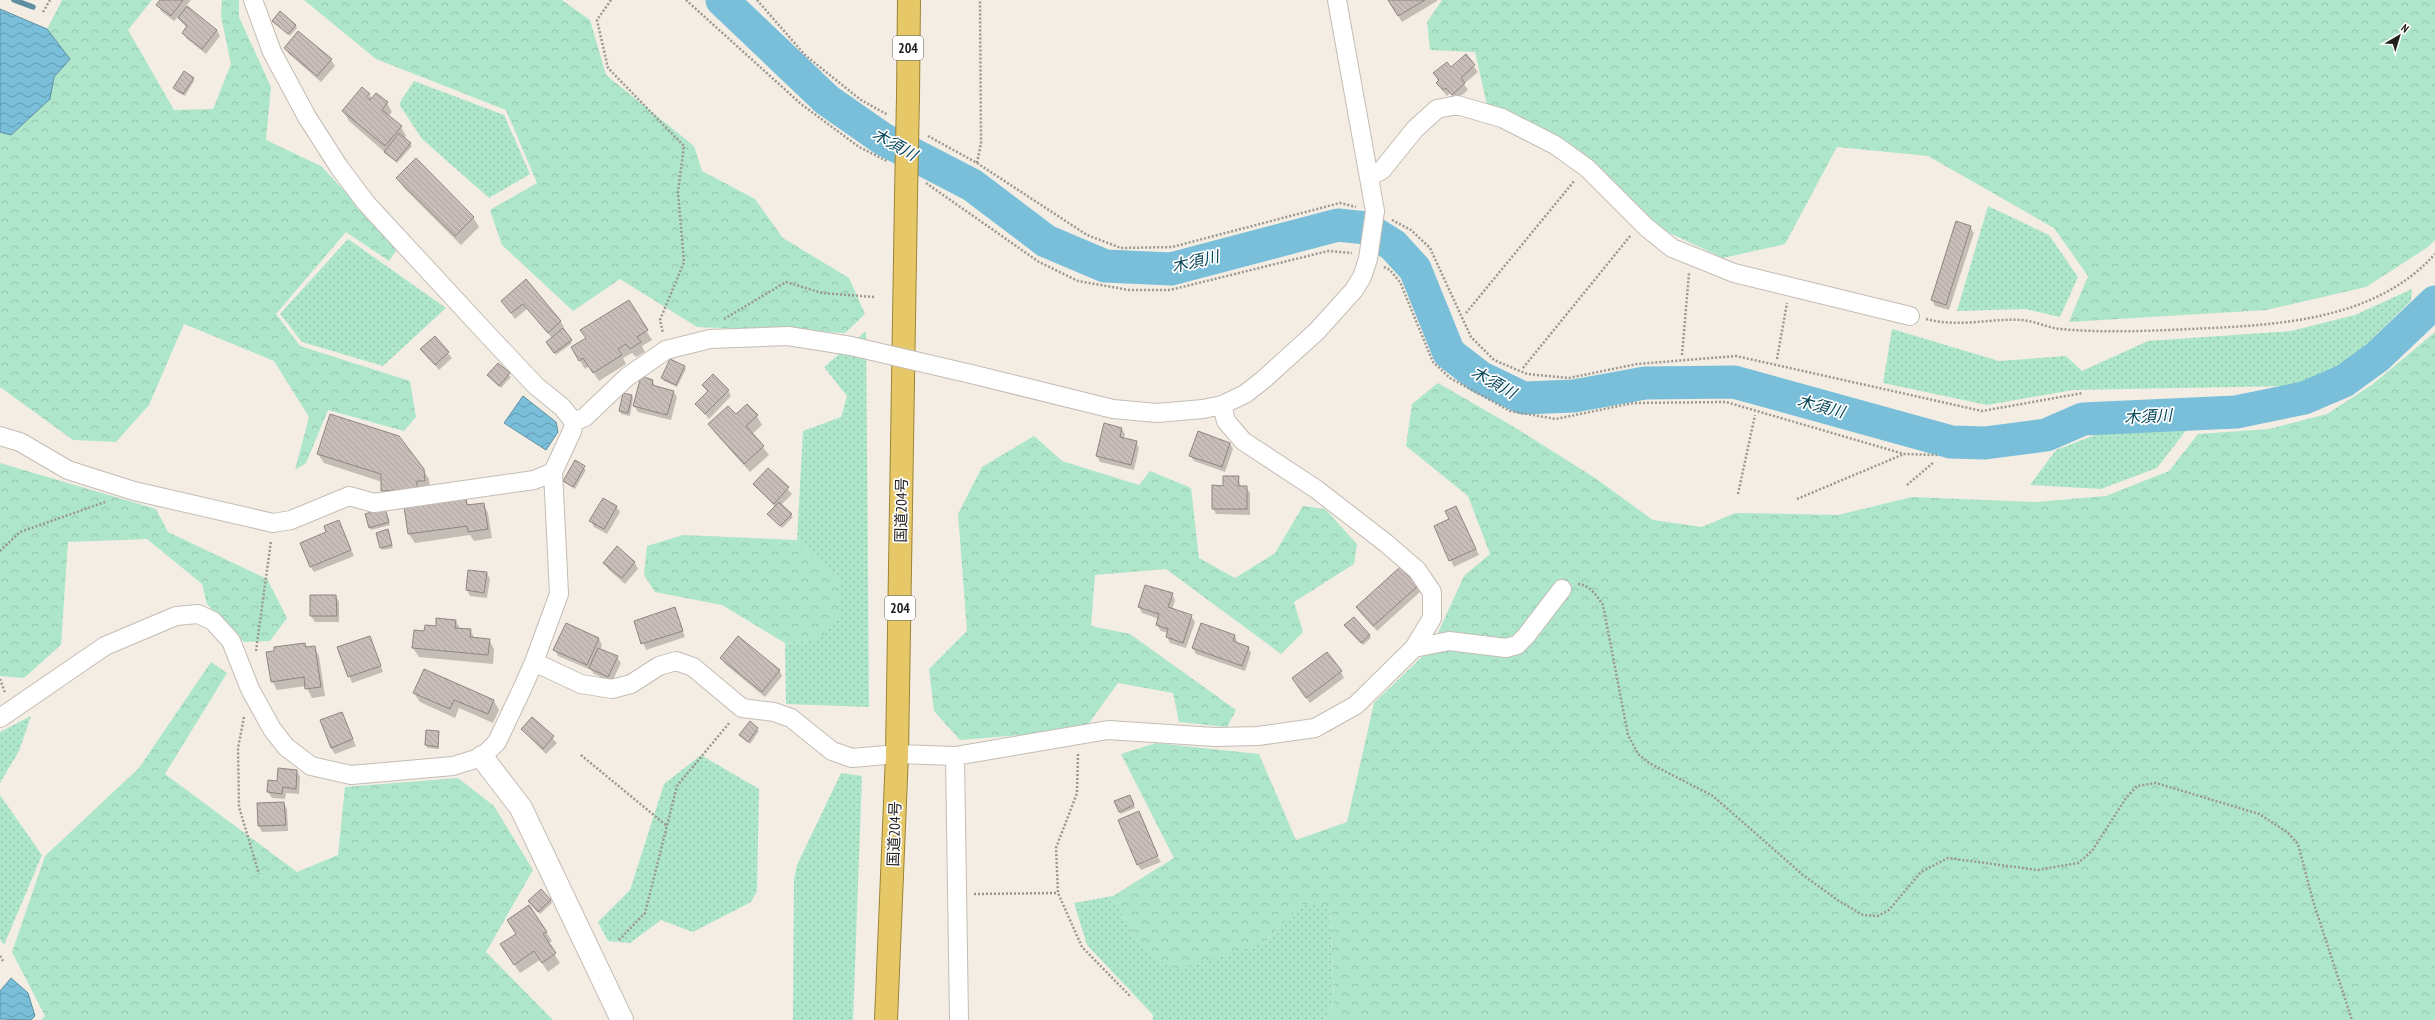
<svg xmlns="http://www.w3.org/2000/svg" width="2435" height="1020" viewBox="0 0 2435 1020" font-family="'PT Sans Narrow','Noto Sans JP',sans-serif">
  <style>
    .grass { fill: url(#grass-dots) }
    .forest { fill: url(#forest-crowns) }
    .water { fill: url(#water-waves); stroke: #5f8fa1 }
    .shadow { fill: #0003 }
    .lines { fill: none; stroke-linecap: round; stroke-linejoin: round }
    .stream { stroke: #5f8fa1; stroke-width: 5.5 }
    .river { stroke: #79bfda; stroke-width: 33 }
    .building { fill: url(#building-back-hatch); stroke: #918582 }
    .minor-casing { stroke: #c4bdb4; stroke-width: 20 }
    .tertiary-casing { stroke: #c4bdb4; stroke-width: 24 }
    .trunk-casing { stroke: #9d8435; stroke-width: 24 }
    .path { stroke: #9c9790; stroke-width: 2.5; stroke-dasharray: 2 2; stroke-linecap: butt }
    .minor { stroke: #fff; stroke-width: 18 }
    .tertiary { stroke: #fff; stroke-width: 22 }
    .trunk { stroke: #e6c868; stroke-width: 22 }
    .minor-bridge-casing { stroke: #c4bdb4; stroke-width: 20; stroke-linecap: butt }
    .trunk-bridge-casing { stroke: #9d8435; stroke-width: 24; stroke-linecap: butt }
    .minor-bridge { stroke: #fff; stroke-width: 18 }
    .trunk-bridge { stroke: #e6c868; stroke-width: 22 }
    .labels { text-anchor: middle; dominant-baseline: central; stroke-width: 3.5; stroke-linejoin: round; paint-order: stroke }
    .shield { fill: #fff; stroke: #656361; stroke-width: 1 }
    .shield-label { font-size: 14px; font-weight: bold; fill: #23201d }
    .street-label { font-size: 15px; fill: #23201d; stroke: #fff }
    .water-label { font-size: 16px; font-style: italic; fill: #064659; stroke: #fff }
  </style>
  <defs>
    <pattern id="grass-dots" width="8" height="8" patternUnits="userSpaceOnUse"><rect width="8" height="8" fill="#aee6cb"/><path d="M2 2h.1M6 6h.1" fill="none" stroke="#95c5ae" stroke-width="1.8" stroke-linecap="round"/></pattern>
    <pattern id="forest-crowns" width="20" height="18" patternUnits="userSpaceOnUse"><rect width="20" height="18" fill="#aee6cb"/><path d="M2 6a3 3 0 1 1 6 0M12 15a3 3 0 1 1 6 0" fill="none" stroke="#95c5ae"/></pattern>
    <pattern id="water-waves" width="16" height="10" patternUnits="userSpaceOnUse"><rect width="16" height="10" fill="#79bfda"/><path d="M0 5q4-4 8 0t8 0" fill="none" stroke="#639bb0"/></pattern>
    <pattern id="building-back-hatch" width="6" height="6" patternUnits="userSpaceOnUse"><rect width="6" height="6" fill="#c9bdb9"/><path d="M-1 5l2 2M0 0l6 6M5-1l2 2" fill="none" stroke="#aca29f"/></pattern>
  </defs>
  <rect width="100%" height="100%" fill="#f4ede3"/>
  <!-- grass -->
  <path class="grass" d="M414 81 504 115 530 174 489 198 422 139 399 104Z
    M1988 206 2049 235 2078 277 2060 317 2025 309 1957 311Z
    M348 239 446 308 383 366 302 342 280 314Z
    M2412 289 2411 301 2345 365 2292 386 2073 390 1987 405 1883 383 1892 329 1999 361 2066 356 2082 371 2148 341 2291 331 2355 315Z
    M866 331 869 707 786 704 785 643 820 639 839 577 797 540 803 431 841 417 847 396 824 367Z
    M2188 428 2157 468 2101 489 2030 485 2056 450 2111 429Z
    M31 716 19 751 0 783V732Z
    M701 755 759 789 757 891 751 902 693 932 661 920 630 943 608 941 598 922 630 890 664 784Z
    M841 773 862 776 853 1020H793L794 880 797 865Z
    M0 795 42 855 4 945 0 939Z
    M1113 896 1141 948 1263 944 1302 903 1330 907 1334 1003 1323 1020H1153V1015L1087 945 1074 903Z"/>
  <!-- forest -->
  <path class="forest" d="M62 0H152L128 30 174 110 213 109 231 64 221 16 222 0H239V17L271 87 266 140 321 166 398 248 389 261 346 232 276 314 300 346 410 381 416 417 404 431 328 410 306 463 295 470 309 417 274 361 184 324 149 405 116 442 73 440 0 387V132L11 134 50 99 54 77 69 60 47 29Z
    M304 0H562L590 20 606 75 694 146 702 171 755 199 783 238 849 278 865 314 845 333 697 327 620 279 573 311 502 245 490 210 537 183 506 110 376 59Z
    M1442 0H2435V240L2428 247 2366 287 2266 310 2069 322 2088 276 2054 228 1928 156 1837 147 1785 244 1723 258 1661 229 1587 158 1487 105 1475 52 1430 50 1427 22Z
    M2435 332V1020H1323L1334 1003 1330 907 1302 904 1263 944 1174 970 1141 948 1113 896 1174 858 1121 754 1156 743 1259 754 1296 840 1347 822 1374 703 1431 648 1464 576 1490 554 1468 496 1406 446 1412 404 1438 383 1514 427 1595 478 1653 520 1702 527 1735 513 1838 515 1912 497 2036 502 2106 496 2169 471 2198 434 2269 429 2327 414 2373 384Z
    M1034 436 1062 461 1139 485 1150 471 1191 488 1199 558 1235 578 1275 553 1303 506 1325 509 1357 544 1354 564 1294 602 1303 632 1281 654 1166 569 1095 575 1091 626 1130 634 1236 710 1227 727 1179 722 1173 693 1118 683 1084 730 960 740 934 711 929 669 967 631 958 514 982 467Z
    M0 463 156 509 168 532 267 579 287 618 270 641 244 642 207 604 202 584 147 539 68 542 61 645 24 678 0 676Z
    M683 535 797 540 839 577 841 613 820 639 785 643 722 605 655 592 644 575 647 546Z
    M211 662 227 673 165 774 297 872 338 855 345 787 458 778 494 806 533 870 486 952 553 1020H41L45 1016 12 952 45 856 139 768Z"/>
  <!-- water -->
  <path class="water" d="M0 9 47 29 70 59 54 77 50 99 11 135 0 132Z
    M523 396 556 422 558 432 546 450 504 423Z
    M11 978 28 993 35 1016 31 1020 0 1019V991Z"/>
  <!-- shadow -->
  <path class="shadow" d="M162 0H191L186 6 217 30 220 36 206 54 187 39 183 33 187 28 178 17 174 21 161 11 158 5Z
    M1389 0H1437V1L1402 22Z
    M275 23 296 25 297 28 290 36Z
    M299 32 331 60 335 66 321 82 289 54 285 48Z
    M1466 56 1478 72 1464 84 1468 90 1456 100 1450 93 1447 96 1441 89 1435 74 1451 69Z
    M193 78 194 81 185 96 176 91 175 88Z
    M362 89 370 95H366V99L370 95 372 99 376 94 387 103 392 112 388 117 401 127 406 136 404 138 412 146 397 163 349 121 343 111Z
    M398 178 473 217 479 227 461 245 403 187Z
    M1970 227 1974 233 1949 310 1935 306 1932 300Z
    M526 281 561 322 564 327 562 329 572 343 556 355 548 344 552 338 527 309 515 319 502 301Z
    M628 301 652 340 642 346 645 352 636 357 632 353 623 358 626 364 599 381 589 366 585 369 572 348 587 339Z
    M435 337 452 358 439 370 421 349Z
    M498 364 511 377 501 388 488 375Z
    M684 367 686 369 677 387 664 381 662 378Z
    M652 381 656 387 673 391 677 397 671 420 638 412 634 406Z
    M703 385 728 390 731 396 709 419 696 404 708 393Z
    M624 394 632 396 633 398 630 416 621 414 620 411Z
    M736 415 757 416 762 425 752 434 769 455 750 472 715 433 709 424Z
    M1121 428 1125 434 1124 439 1136 442 1139 448 1134 470 1100 462 1097 456Z
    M1230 443 1233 449 1225 472 1194 461 1190 455Z
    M318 454 423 470 429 479 430 490 388 500 382 491V482L324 463Z
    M576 462 586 470 575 489 564 481Z
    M768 469 792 494 781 505 793 517 782 528 768 514 775 507 754 484Z
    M1238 477 1241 487H1246L1250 493V515L1216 514 1213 508 1224 487Z
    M466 500 469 506 483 504 488 513 492 538 474 541 470 535 415 543 409 534Z
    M616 506 620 512 607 534 594 527 591 521Z
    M386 512 390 525 371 530 370 527Z
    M1459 513 1479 555 1454 567 1435 526Z
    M338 521 354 556 314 572 310 566 328 533Z
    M389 533 393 548 382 550 381 548Z
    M617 548 635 563 638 569 625 584 608 569 605 563Z
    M487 573 490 579 487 598 470 596 467 590Z
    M1417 586 1420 592 1377 631 1357 607Z
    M1172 594 1175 600 1172 610 1191 616 1195 622 1186 648 1170 643 1167 637 1168 633 1161 631 1157 625 1159 619 1142 613 1139 607Z
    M336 596 339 602V622H315L311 616Z
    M674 608 685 637 646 650 635 621Z
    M456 621 460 629 470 630 475 639 489 640 494 649 493 664 419 657 413 648 437 627Z
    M566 624 599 639 602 645 600 650 617 657 621 663 612 682 594 674 591 670 558 656 555 650Z
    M1201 624 1235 636 1238 644 1248 647 1251 653 1245 671 1196 654 1193 648Z
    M1347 628 1369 635 1371 638 1363 645Z
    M370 637 383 672 352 683 339 648Z
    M305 644 307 648 314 647 319 656 325 696 312 698 306 686 277 690 272 681Z
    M721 658 779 670 782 676 765 697 725 664Z
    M1341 672 1344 678 1310 703 1297 685Z
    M414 693 494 701 499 710 493 723 459 708 455 718 420 702Z
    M341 713 356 746 335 754 331 748Z
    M533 718 557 743 546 754 522 730Z
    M750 723 759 731 750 744 741 735Z
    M427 731 439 732V749L427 748Z
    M297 771 300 777 299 794 286 793 285 799 272 798 268 792 278 782Z
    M1131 798 1135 808 1121 814 1119 812Z
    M284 803 287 809 288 831 262 832 259 826Z
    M1139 812 1158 855 1137 863Z
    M1158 857 1161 862 1141 870 1138 865Z
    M551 900 552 903 540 914 531 904Z
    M546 932 552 941 548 944 560 963 548 972 540 960 520 973 507 954 517 934Z"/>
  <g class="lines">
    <!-- stream -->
    <path class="stream" d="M14 0 33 7"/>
    <!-- river -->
    <path class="river" d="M722 0 827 100 883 139 972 185 1046 241 1105 266 1171 269 1338 225 1366 228 1393 245 1415 269 1449 353 1480 377 1523 398 1574 396 1645 383 1734 382 1951 442 1985 443 2046 435 2083 419 2236 412 2304 398 2344 381 2377 357 2435 302"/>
  </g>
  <!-- building -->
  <path class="building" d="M160 0H183L171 16 156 5Z
    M1388 0H1425L1398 16Z
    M187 6 217 30 202 49 182 33 187 26 178 18Z
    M280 11 296 25 288 34 272 21Z
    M298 31 332 59 317 76 284 48Z
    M1466 54 1475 65 1461 78 1465 83 1452 95 1446 88 1443 90 1436 83 1439 80 1433 73 1447 62 1451 67Z
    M184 71 194 78 183 94 173 88Z
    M362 87 370 94 366 97 370 100 376 93 388 102 382 110 402 126 385 146 342 111Z
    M399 133 411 143 396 161 384 152Z
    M416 158 474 217 455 236 396 178Z
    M1956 221 1971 226 1946 305 1931 300Z
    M526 279 561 321 548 333 523 304 511 313 501 301Z
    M629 300 648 330 637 337 641 342 630 349 626 344 618 349 622 355 593 373 583 358 579 361 571 347 586 338 580 330Z
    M563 328 572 340 554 353 546 342Z
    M435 336 449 352 435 365 420 349Z
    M670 359 685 366 676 385 661 378Z
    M498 363 510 373 499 386 487 375Z
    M713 374 729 390 705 414 695 404 708 391 702 385Z
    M641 376 653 380 652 385 674 391 667 415 633 406Z
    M623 393 632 395 628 413 619 411Z
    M747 404 758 415 746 426 764 446 744 464 708 424 728 406 736 414Z
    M330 414 399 436 424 469 425 481H417V489L381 491V474L317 454Z
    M1104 423 1122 428 1120 437 1137 441 1131 465 1096 456Z
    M1198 431 1230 443 1222 467 1189 456Z
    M575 460 585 466 573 487 563 481Z
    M768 468 789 487 774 504 753 484Z
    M1223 476H1239L1238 486H1247V509H1212V485L1223 486Z
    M466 498 467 505 484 503 488 529 468 532 467 526 408 534 404 507Z
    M603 498 617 506 604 529 589 521Z
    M779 502 792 514 780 526 767 514Z
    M1456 506 1476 549 1449 561 1434 526 1449 519 1445 511Z
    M385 508 389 522 369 528 365 514Z
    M339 520 351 550 310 567 300 543 326 532 324 526Z
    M388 529 392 545 380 548 376 533Z
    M617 546 635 562 622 578 603 563Z
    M1400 567 1418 586 1373 626 1356 607Z
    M468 570 487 572 484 593 466 590Z
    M1145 585 1173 593 1168 607 1192 615 1183 643 1166 637 1168 629 1156 625 1159 614 1138 607Z
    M310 595H336L337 616H310Z
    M675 607 683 631 641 644 634 621Z
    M1354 617 1370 635 1361 643 1344 625Z
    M436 618 456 620 455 628 471 629 470 637 490 639 488 655 412 648 414 630 424 631 425 625 436 626Z
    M566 623 599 638 587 665 553 650Z
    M1201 623 1235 635 1233 641 1249 647 1242 666 1192 648Z
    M370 636 381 666 348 677 337 647Z
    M738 636 780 670 762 692 720 658Z
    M305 643 306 647 315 646 321 687 305 689 304 677 271 682 266 652 274 651V647Z
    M598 648 618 656 608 677 589 668Z
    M1327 652 1342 671 1306 698 1292 678Z
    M424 669 494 700 488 714 454 700 450 709 413 693Z
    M342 712 353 739 331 748 320 720Z
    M532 717 554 736 543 749 521 729Z
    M750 721 758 728 748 742 739 735Z
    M426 730 439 731 438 747 425 745Z
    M278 768 297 770 296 789 283 787 282 794 267 792 268 780 277 781Z
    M1130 795 1134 805 1119 812 1114 801Z
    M284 802 286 825 258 826 257 803Z
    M1139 811 1158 856 1137 865 1118 820Z
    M541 889 551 900 538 912 528 901Z
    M529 905 547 932 543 934 556 953 542 963 534 951 514 965 500 944 516 934 507 920Z"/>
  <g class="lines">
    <defs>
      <path id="minor" d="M1369 177 1382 170 1415 129 1437 109 1457 105 1502 118 1555 145 1587 168 1646 227 1672 248 1734 273 1910 316
        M971 374 1113 409 1157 413 1203 409 1222 405 1245 394 1263 380 1317 331 1354 290 1362 277 1368 259 1375 211 1337 0
        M574 422 585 417 627 377 666 350 710 339 788 336 851 346
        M0 436 20 442 68 470 134 491 273 523 291 520 349 496 374 503 534 480 553 472
        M1414 648 1449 641 1506 648 1517 645 1526 636 1562 589
        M534 662 581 684 612 689 631 684 659 666 676 661 693 667 742 708 774 712 791 718 832 751 852 758 897 754 955 756 1108 730 1215 737 1258 736 1315 728 1356 705 1414 648 1432 618V592L1417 570 1387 544 1316 489 1243 441 1226 421 1222 405
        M0 718 105 646 176 616 198 614 213 621 231 641 250 689 272 729 286 747 311 766 351 775 453 766 482 757 497 742 523 687 534 662 559 594 553 472 572 431 574 422 562 407 536 386 488 335 366 203 339 167 307 117 272 52 253 0
        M955 756 959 1020"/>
      <path id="tertiary" d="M482 757 521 808 622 1020"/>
      <path id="trunk" d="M908 96 909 0
        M886 1020 897 754 906 196"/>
    </defs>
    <!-- minor casing -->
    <use href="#minor" class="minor-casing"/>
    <!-- tertiary casing -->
    <use href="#tertiary" class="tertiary-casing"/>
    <!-- trunk casing -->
    <use href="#trunk" class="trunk-casing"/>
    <!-- path -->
    <path class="path" d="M611 0 597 20 608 68 684 146 678 192 684 262 660 320 663 333
      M686 0 801 104 859 147 887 161
      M757 0 805 55 861 100 888 115
      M43 12 50 0
      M928 136 977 163 1087 235 1121 248 1172 247 1340 203 1356 207
      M977 163 981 143 980 0
      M926 183 1039 262 1078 281 1129 290H1170L1328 251 1352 253
      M1392 220 1411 230 1430 248 1471 337 1494 360 1527 374 1569 378 1637 364 1736 356 1982 411 2083 393
      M1384 267 1390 270 1400 282 1433 362 1450 378 1510 411 1556 419 1633 403 1726 402 1904 454 1937 455
      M1466 313 1575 180
      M724 319 786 282 822 293 874 297
      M1926 319C1960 328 1989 318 2022 320 2035 321 2048 328 2061 329 2104 333 2147 331 2191 329 2275 325 2374 322 2435 254
      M1682 355 1689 273
      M1777 359 1787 303
      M1523 368 1631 235
      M1907 485 1934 462
      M1738 494 1755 415
      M1797 499 1904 454
      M0 551 20 532 105 502
      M1578 584C1590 585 1597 596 1603 605L1628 735 1638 754 1649 763 1713 796 1803 875 1839 901 1863 915 1878 916 1889 910 1921 872 1948 858 2038 870 2078 863 2092 851 2126 798 2137 786 2156 783 2259 814 2287 832 2298 844 2313 901 2352 1020
      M256 651 271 541
      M0 679 5 693
      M244 717 238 748 239 807 259 874
      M1078 754 1077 793 1056 848 1058 893 1082 947 1131 997
      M581 755 667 826
      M974 894 1058 893
      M619 940 645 913 677 786 730 722
      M0 956 3 961"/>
    <!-- minor -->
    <use href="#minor" class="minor"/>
    <!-- tertiary -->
    <use href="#tertiary" class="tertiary"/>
    <!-- trunk -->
    <use href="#trunk" class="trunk"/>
    <defs>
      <path id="minor-bridge" d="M851 346 971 374"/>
      <path id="trunk-bridge" d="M906 196 908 96"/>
    </defs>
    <!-- minor-bridge casing -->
    <use href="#minor-bridge" class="minor-bridge-casing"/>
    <!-- trunk-bridge casing -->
    <use href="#trunk-bridge" class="trunk-bridge-casing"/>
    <!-- minor-bridge -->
    <use href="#minor-bridge" class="minor-bridge"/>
    <!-- trunk-bridge -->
    <use href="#trunk-bridge" class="trunk-bridge"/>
  </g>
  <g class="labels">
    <!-- shield labels -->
    <g class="shield">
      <rect x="893" y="36" width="30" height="24" rx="3"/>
      <rect x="885" y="596" width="30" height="24" rx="3"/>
    </g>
    <g class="shield-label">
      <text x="908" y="48">204</text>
      <text x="900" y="608">204</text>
    </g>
    <!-- street labels -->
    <g class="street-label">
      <text transform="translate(901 510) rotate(-89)">国道204号</text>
      <text transform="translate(894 834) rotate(-88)">国道204号</text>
    </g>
    <!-- water labels -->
    <g class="water-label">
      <text transform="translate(895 144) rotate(29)">木須川</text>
      <text transform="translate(1195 261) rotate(-13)">木須川</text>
      <text transform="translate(1494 382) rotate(29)">木須川</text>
      <text transform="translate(1821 406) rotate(15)">木須川</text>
      <text transform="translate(2148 416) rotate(-3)">木須川</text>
    </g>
  </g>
  <!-- north arrow -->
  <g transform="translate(2399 36) rotate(38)" stroke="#ffffff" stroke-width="3" paint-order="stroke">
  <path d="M0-3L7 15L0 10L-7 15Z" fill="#23201d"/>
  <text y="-6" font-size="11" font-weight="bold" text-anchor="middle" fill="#23201d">N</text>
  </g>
</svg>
